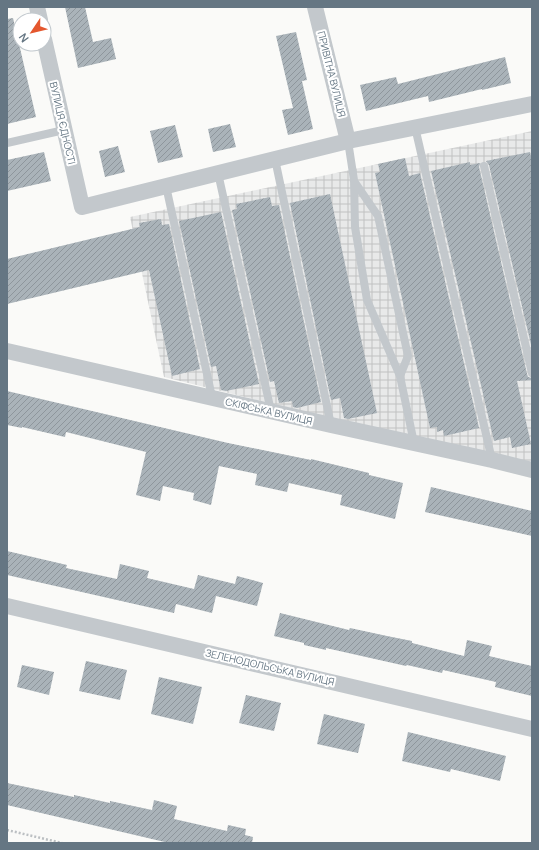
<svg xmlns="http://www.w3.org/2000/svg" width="539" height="850" viewBox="0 0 539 850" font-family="Manrope,sans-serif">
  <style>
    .industrial { fill: url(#industrial-grid) }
    .building { fill: url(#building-hatch) }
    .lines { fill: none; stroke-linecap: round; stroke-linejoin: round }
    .path { stroke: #bbbfc2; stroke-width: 2.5; stroke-dasharray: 2 2; stroke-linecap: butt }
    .lane { stroke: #c3c8cc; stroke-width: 8 }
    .street { stroke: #c3c8cc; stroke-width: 16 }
    .labels { text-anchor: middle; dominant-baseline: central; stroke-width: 4; stroke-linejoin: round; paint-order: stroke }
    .street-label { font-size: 10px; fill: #657683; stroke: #fff }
  </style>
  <defs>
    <pattern id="industrial-grid" width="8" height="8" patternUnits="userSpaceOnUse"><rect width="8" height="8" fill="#e8e9e9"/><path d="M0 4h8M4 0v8" fill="none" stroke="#c0c1c2"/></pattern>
    <pattern id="building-hatch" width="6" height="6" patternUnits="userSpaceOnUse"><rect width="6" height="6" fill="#aab3b9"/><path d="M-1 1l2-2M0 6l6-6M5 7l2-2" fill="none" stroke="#8e969c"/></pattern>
  </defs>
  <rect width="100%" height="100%" fill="#fafaf8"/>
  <!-- industrial -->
  <path class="industrial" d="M532 131V468L164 377 130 217Z"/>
  <!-- building -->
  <path class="building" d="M65 7H85L93 42 111 38 116 59 78 68Z
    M13 18 36 117 7 124V19Z
    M296 32 307 80 302 81 313 129 288 135 282 110 293 108 276 36Z
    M505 57 511 83 482 90V89L429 102 428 96 366 111 360 85 396 77 398 84Z
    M230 124 236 147 213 152 208 129Z
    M175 125 183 157 158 163 150 131Z
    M118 146 125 172 105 177 99 151Z
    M44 152 51 181 7 191V160Z
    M530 152 532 160V349L489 165 486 161Z
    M405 158 409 176 420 173 479 428 444 436 443 430 437 432V427L430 428 375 173 380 172 378 164Z
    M470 162V165L480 163 479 167 527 374 528 377 532 378V380L517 381 531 444 512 448 510 437 494 441 431 171Z
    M330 194 377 413 348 419 344 418 340 398 331 400 290 203Z
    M270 197 272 206 279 205 321 402 297 408 293 407 292 401 279 403 274 381 270 382 232 210 237 209 236 204Z
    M221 212 259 384 226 391 221 390 216 366 211 367 179 221Z
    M161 219 162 225 169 224 200 369 172 376 149 270 7 304V259L140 227 139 223Z
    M7 391 228 443 311 460V459L369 473V475L403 483 395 519 340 505 342 495 289 483 287 492 255 485 257 474 219 466 211 505 193 500 194 493 163 486 160 501 136 495 146 452 66 432 65 437 22 427V428L7 425Z
    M431 487 532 511V536L425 512Z
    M7 551 67 565 66 568 117 579 120 564 149 571 147 578 194 589 198 575 235 584 237 576 263 583 257 606 216 596 212 613 176 604 174 613 7 575Z
    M280 613 349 630 350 628 387 636 412 641V643L464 656 467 640 492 646 489 656 532 666V696L495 687 496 682 443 670 442 673 407 665 406 666 326 648V650L304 645V643L274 636Z
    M86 661 127 670 120 700 79 691Z
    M22 665 54 672 49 695 17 687Z
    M159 677 202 687 193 724 151 714Z
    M246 695 281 703 274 731 239 723Z
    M324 714 365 724 358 753 317 744Z
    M408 732 506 756 500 781 451 769 450 772 402 761Z
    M7 783 74 797V795L110 803V801L152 810 154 800 177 806 174 819 227 831 228 825 246 829 245 835 253 837 252 843H169L7 805Z"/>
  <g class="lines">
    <!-- path -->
    <path class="path" d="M7 830 62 843"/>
    <!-- lane -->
    <path class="lane" d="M415 127 492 460
      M348 141 354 180 355 227 367 300 400 376 414 443
      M7 143 64 130
      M275 159 331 425
      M484 166 532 373
      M218 173 271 411
      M354 181 378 216 408 356 400 376
      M166 186 212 397"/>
    <!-- street -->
    <path class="street" d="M37 7 40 20
      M315 7 348 141
      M44 39 82 207 348 141 532 104
      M7 351 331 425 492 460 532 470
      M7 606 532 729"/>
  </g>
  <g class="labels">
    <!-- street labels -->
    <g class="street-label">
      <text transform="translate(332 74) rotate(76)">ПРИВІТНА ВУЛИЦЯ</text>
      <text transform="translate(63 123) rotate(77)">ВУЛИЦЯ ЄДНОСТІ</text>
      <text transform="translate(269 411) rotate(13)">СКІФСЬКА ВУЛИЦЯ</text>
      <text transform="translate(270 667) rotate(13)">ЗЕЛЕНОДОЛЬСЬКА ВУЛИЦЯ</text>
    </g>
  </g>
  <!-- border -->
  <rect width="539" height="850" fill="none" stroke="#657683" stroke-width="16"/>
  <!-- north arrow -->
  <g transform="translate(32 32) rotate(235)"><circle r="19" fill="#ffffff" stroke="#c1c8cd"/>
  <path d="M0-3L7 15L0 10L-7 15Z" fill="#e4572e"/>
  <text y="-6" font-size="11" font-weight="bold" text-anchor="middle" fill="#657683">N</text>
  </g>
</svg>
